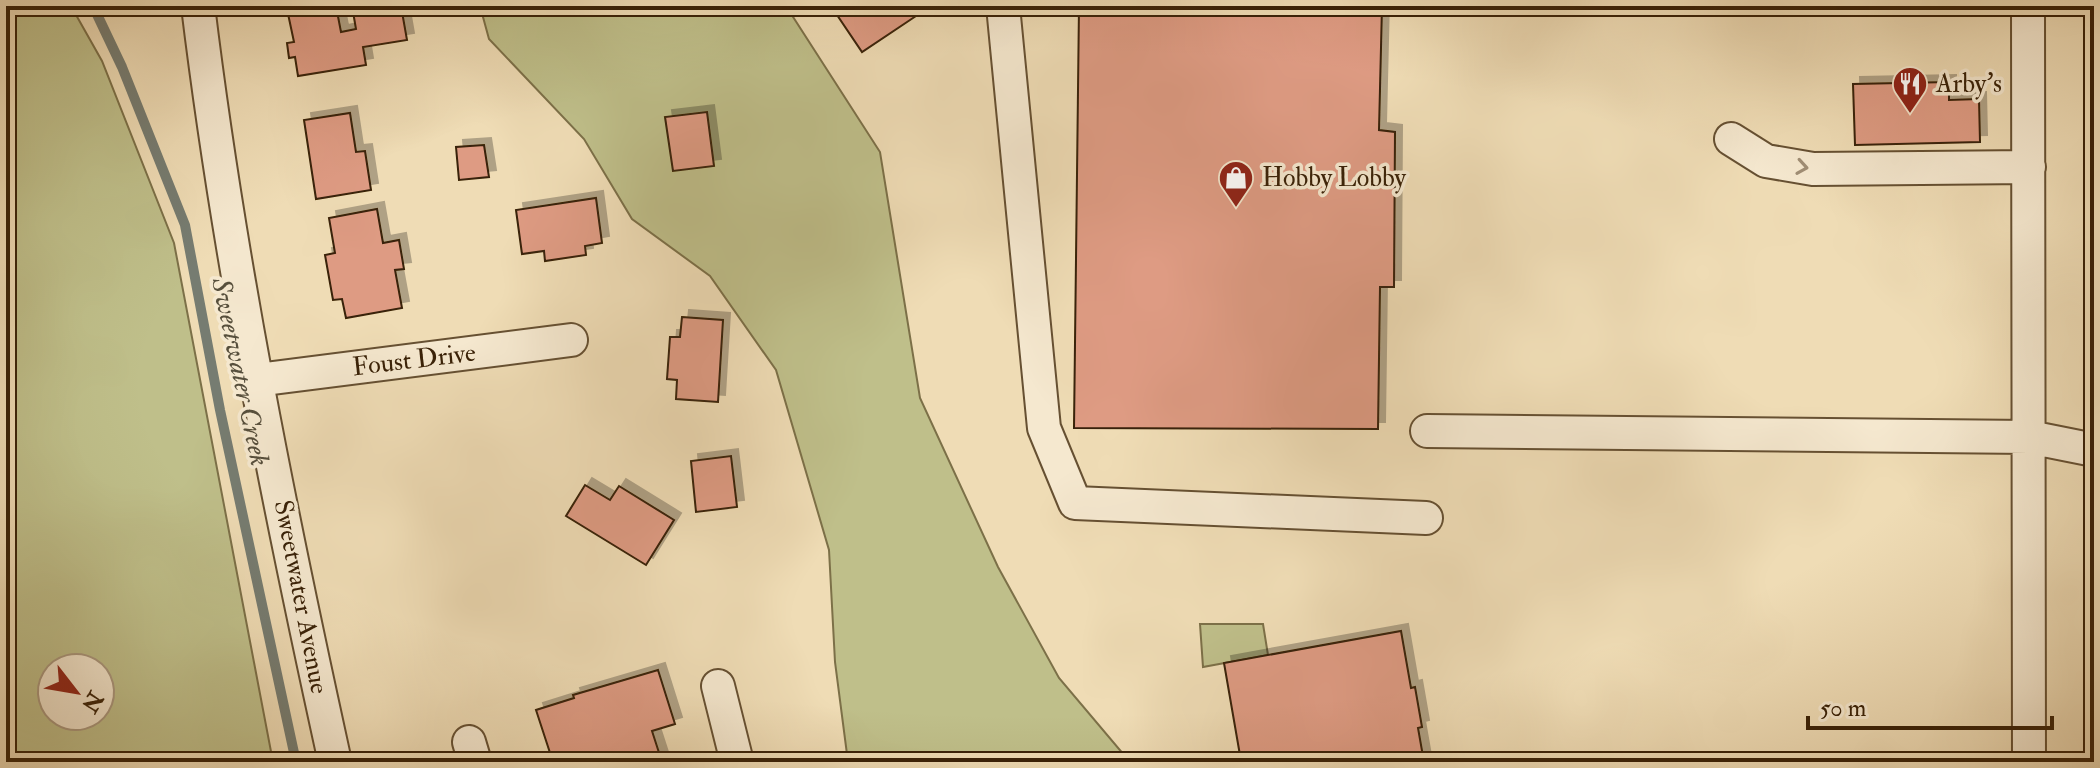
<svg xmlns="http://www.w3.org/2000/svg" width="2100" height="768" viewBox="0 0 2100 768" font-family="'IM FELL Double Pica',serif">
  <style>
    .green { fill: #bfbf8a; stroke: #7c7048; stroke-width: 2; fill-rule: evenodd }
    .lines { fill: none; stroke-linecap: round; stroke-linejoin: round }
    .stream { stroke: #767c71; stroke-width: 10 }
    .building { fill: #de9b83; stroke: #392107; stroke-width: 2; filter: url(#shadow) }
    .minor-casing { stroke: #665032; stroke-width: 36 }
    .minor { stroke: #f5e8cf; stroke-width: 32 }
    .oneway { stroke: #a08e75 }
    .labels { text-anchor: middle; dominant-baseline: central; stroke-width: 7; stroke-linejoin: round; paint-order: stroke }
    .poi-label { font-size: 26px; fill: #392107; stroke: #f5e8cf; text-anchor: start }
    .street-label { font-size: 26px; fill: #392107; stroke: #f5e8cf }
    .water-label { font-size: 28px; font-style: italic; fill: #574f3c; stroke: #f5e8cf }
  </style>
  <defs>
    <filter id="shadow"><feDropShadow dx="7" dy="-7" stdDeviation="0" flood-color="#0004"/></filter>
  </defs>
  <rect width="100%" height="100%" fill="#efdcb5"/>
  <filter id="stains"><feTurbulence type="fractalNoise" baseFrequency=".0025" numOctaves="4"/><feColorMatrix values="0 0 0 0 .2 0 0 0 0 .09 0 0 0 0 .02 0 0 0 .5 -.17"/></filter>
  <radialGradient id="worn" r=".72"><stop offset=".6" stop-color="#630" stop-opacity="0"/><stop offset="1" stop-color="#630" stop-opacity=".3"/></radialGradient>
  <!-- green -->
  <path class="green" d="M6 6H71L102 61 174 243 273 762H6ZM52 668H100V716H52Z
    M480 6H786L880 152 920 398 998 567 1059 678 1130 762H848L835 662 829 550 776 370 710 276 632 219 584 139 489 39Z
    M1200 624H1263L1268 655 1203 667Z"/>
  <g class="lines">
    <!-- stream -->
    <path class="stream" d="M93 6 122 67 185 225 220 410 296 762"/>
  </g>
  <!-- building -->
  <path class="building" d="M307 6H336L341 32 356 29 352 6H401L407 40 363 47 366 65 298 76 295 57 289 58 287 43 294 42 287 9Z
    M831 6H919L922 12 862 52Z
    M1079 6H1382L1379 130 1395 132 1394 287H1380L1378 429 1074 428Z
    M1949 82V100L1979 99 1980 142 1855 145 1853 84Z
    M707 112 714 166 673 171 665 117Z
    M350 113 356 152 365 151 371 190 316 199 304 120Z
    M484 145 489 177 459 180 456 147Z
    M596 198 602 243 585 246 586 255 545 261 544 251 522 254 516 210Z
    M377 209 383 243 399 240 404 269 395 270 402 308 346 318 342 299 333 300 325 255 335 253 329 218Z
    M682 317 723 320 718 402 676 399 677 380 667 379 670 337H680Z
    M731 456 737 507 696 512 691 461Z
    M585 485 610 500 619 486 674 520 646 565 566 516Z
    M1401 631 1411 688 1415 687 1422 727 1418 728 1424 762H1233L1241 761 1224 663Z
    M658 670 675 724 652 731 662 762H553L536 710 574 698 573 695Z"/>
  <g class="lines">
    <defs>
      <path id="minor" d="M198 6C229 260 280 512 335 762
        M1003 6 1044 428 1075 503 1426 518
        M2028 6 2029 762
        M1731 139 1766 161 1813 169 2029 167
        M257 380 571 340
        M1427 431 2029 437 2094 450
        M718 686 737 762
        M469 742 475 762"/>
    </defs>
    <!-- minor casing -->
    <use href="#minor" class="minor-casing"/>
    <!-- minor -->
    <use href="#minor" class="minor"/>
  </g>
  <!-- one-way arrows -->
  <defs><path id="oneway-chevron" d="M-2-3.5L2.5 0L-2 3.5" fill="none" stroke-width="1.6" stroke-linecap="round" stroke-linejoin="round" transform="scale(2)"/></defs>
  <use class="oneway" href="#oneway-chevron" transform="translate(1802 167) rotate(9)"/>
  <!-- icons -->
  <defs>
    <symbol id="restaurant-pin" viewBox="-11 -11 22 30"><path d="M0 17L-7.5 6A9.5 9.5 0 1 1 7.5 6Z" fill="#8f2418" stroke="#f5e8cf"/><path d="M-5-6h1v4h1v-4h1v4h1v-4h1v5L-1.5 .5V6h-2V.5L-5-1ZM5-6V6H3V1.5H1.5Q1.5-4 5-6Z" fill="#fff"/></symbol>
    <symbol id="shop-pin" viewBox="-11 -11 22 30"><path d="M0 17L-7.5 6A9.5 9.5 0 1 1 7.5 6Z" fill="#8f2418" stroke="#f5e8cf"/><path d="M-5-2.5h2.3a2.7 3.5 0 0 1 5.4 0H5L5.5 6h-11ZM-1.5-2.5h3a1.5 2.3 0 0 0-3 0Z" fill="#fff"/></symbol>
  </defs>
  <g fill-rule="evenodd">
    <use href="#restaurant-pin" x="1890" y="64" width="40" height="54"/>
    <use href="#shop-pin" x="1216" y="158" width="40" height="54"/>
  </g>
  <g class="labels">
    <!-- poi labels -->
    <g class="poi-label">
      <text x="1936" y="84">Arby's</text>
      <text x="1262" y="178">Hobby Lobby</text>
    </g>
    <!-- street labels -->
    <g class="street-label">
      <text transform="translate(414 360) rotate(-7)">Foust Drive</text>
      <text transform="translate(301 597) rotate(79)">Sweetwater Avenue</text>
    </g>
    <!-- water labels -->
    <g class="water-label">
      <text transform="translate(240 372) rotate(78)">Sweetwater Creek</text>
    </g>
  </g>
  <!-- margin -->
  <rect width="2100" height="768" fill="none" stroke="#efdcb5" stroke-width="32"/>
  <rect x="8" y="8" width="2084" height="752" fill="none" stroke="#392107" stroke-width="4"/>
  <rect x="16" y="16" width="2068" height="736" fill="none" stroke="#392107" stroke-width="2"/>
  <!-- north arrow -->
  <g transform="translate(76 692) rotate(121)"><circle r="38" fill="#f5e8cf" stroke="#aa987f" stroke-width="2"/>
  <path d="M0-6L14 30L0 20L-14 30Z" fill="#8f2418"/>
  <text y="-12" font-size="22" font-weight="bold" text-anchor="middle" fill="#392107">N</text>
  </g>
  <!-- scale -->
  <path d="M1808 716v12h244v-12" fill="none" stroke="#392107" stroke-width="4"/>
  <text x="1820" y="716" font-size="24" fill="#392107" stroke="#f5e8cf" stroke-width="6" paint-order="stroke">50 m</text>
  <rect width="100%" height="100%" filter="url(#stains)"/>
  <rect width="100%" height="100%" fill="url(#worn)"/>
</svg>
